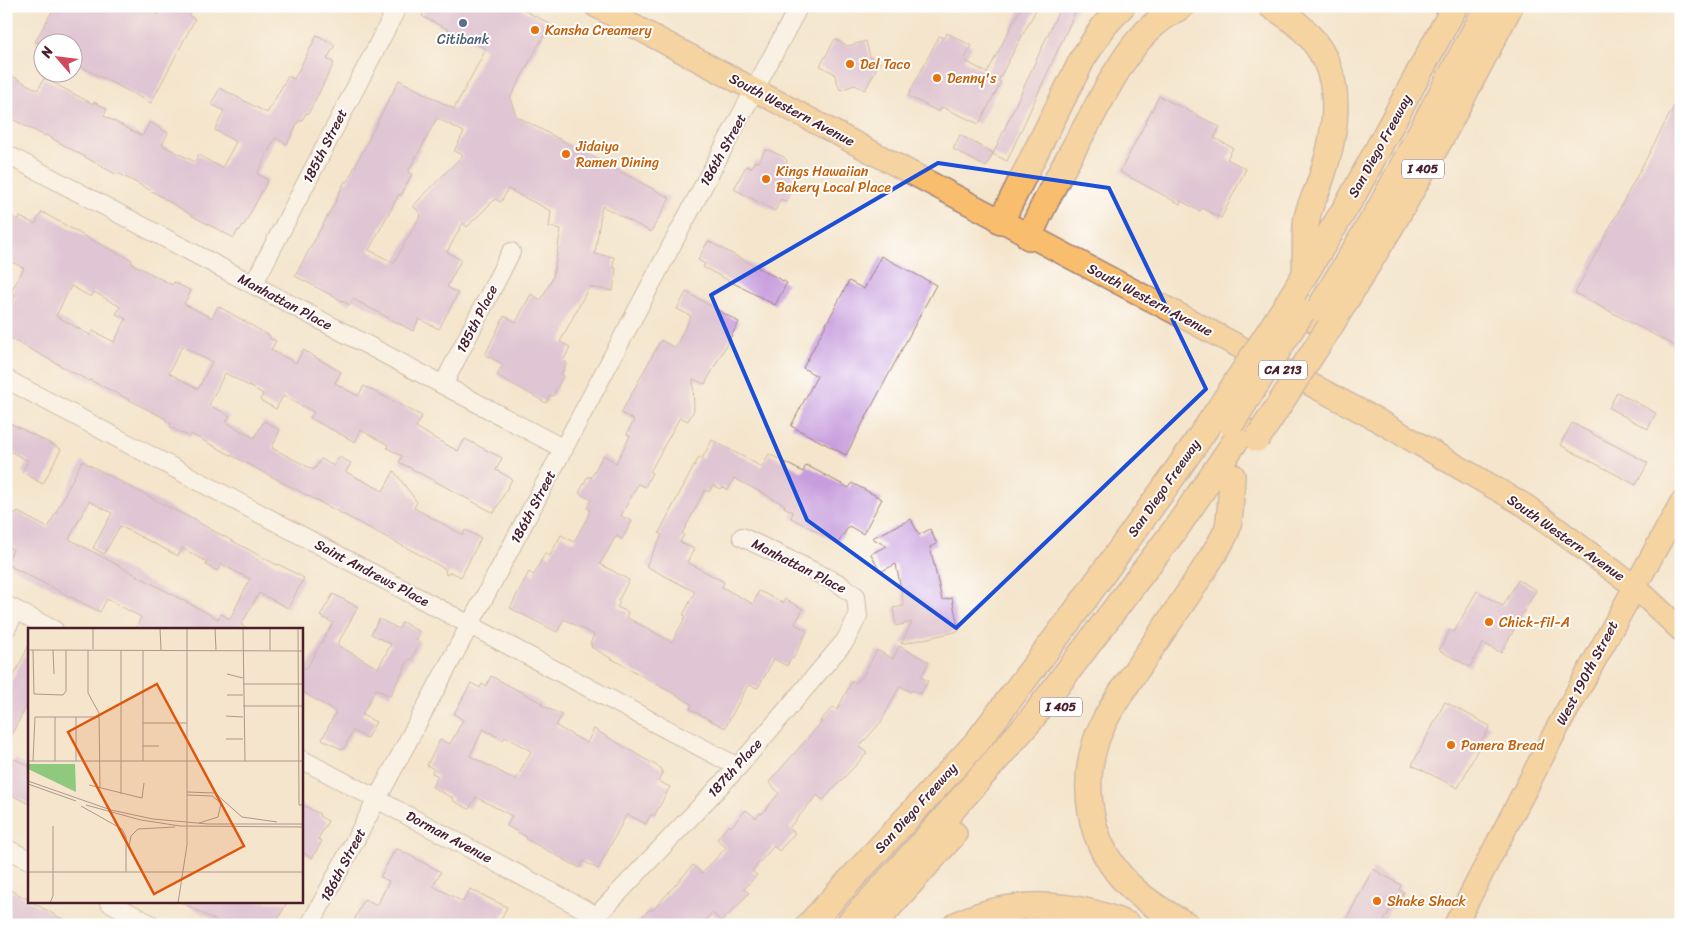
<svg xmlns="http://www.w3.org/2000/svg" width="1687" height="931" viewBox="0 0 1687 931" font-family="Sriracha,sans-serif">
  <style>
    .building { fill: #c79ddd; fill-rule: evenodd }
    .lines { fill: none; stroke-linecap: round; stroke-linejoin: round }
    .minor-casing { stroke: #9f827c; stroke-width: 20 }
    .major-casing { stroke: #9f827c; stroke-width: 25 }
    .highway-casing { stroke: #9f827c; stroke-width: 28 }
    .minor { stroke: #fff; stroke-width: 18 }
    .major { stroke: #f9be6d; stroke-width: 22 }
    .highway { stroke: #f9be6d; stroke-width: 25 }
    .highway-bridge-casing { stroke: #9f827c; stroke-width: 28; stroke-linecap: butt }
    .highway-bridge { stroke: #f9be6d; stroke-width: 25 }
    .marked { fill: none; stroke: #1d4ed8; stroke-width: 4; stroke-linejoin: round }
    .service-dot { fill: #5c6f8a; stroke: #fff; stroke-width: 2 }
    .food-dot { fill: #e8710a; stroke: #fff; stroke-width: 2 }
    .labels { text-anchor: middle; dominant-baseline: central; stroke-width: 4; stroke-linejoin: round; paint-order: stroke }
    .shield { fill: #fff; stroke: #80626b; stroke-width: 1 }
    .shield-label { font-size: 12px; font-weight: bold; fill: #4a1f2b }
    .food-label { font-size: 14px; fill: #c56008; stroke: #fff; text-anchor: start }
    .service-label { font-size: 14px; fill: #4e5e75; stroke: #fff }
    .street-label { font-size: 14px; fill: #4a1f2b; stroke: #fff }
    .inset-road { fill: none; stroke: #b0968c; stroke-width: 1 }
    .view { fill: #e0560e; fill-opacity: 0.15; stroke: #e0560e; stroke-width: 2.5 }
    .inset-edge { fill: none; stroke: #4a1f2b; stroke-width: 2.5 }
  </style>
  <rect width="100%" height="100%" fill="#fff"/>
  <filter id="ink" filterUnits="userSpaceOnUse"><feTurbulence type="fractalNoise" baseFrequency=".02" numOctaves="2"/><feDisplacementMap in="SourceGraphic" scale="10" xChannelSelector="R" yChannelSelector="G"/><feConvolveMatrix kernelMatrix="1 2 1 2 8 2 1 2 1" color-interpolation-filters="sRGB"/></filter>
  <filter id="wash" filterUnits="userSpaceOnUse"><feTurbulence type="fractalNoise" baseFrequency=".0096" numOctaves="4" result="noise"/><feDisplacementMap in="SourceGraphic" scale="20" xChannelSelector="R" yChannelSelector="G"/><feGaussianBlur stdDeviation="1.12" result="paint"/><feColorMatrix in="noise" values="0 0 0 0 0 0 0 0 0 0 0 0 0 0 0 0 0 1.4 0 .05"/><feComposite in="paint" operator="in"/></filter>
  <g filter="url(#wash)">
    <rect width="100%" height="100%" fill="#f4e5cc"/>
    <g id="blocks">
      <!-- building -->
      <path class="building" d="M55 6H142L159 15 164 6H194L189 16 195 19 151 103 76 64 78 60 72 57V42H35Z
        M426 6H516L550 24 510 98 516 116 670 198 651 232 602 206 595 254 614 257 613 267 616 268 613 291 589 287 560 342 570 347 563 361 567 363 561 375 563 376 553 396 550 395 546 403 497 375 503 364 485 355 504 316 516 322 531 294 541 300 553 277 561 229 549 227 551 211 508 189 501 202 495 199 467 227 463 223 447 252 461 260 447 287 458 293 439 329 419 319 413 331 353 299 350 305 295 276 338 197H337L345 181 347 182 399 80 454 109 486 49 422 16ZM437 118 464 132 454 151 463 155 413 206 421 214 394 263 369 250 399 194 401 195 412 174 408 172Z
        M1022 6H1038L998 81 1001 82 979 124 942 107 939 112 908 96 939 36 944 38 947 33 972 46 964 60 987 73Z
        M1061 6H1078L1007 161 993 154Z
        M317 35 335 45 327 59 334 63 308 114 306 113 301 122 299 120 287 144 275 138 257 174 268 180 244 225H243L239 231 238 230 234 238 196 218 157 194 118 173 117 175 46 135 45 136 6 116V73L38 90 44 78 93 104 94 102 107 109 104 116 142 136 150 122 168 133 162 145 195 162 198 155 222 168 236 142 215 130 224 111 211 104 220 88 267 113 288 76 294 79Z
        M835 39 848 46 866 41 870 57 880 62 865 90 855 85 840 90 834 73 820 66Z
        M1681 93V349L1575 293Z
        M1159 96 1220 127 1214 138 1233 148 1227 159 1246 169 1221 218 1202 208 1200 211 1181 201 1180 204 1120 172Z
        M960 135 993 153 986 167 953 149Z
        M765 150 771 151 784 157 787 161 786 165 792 176 793 183 790 194 786 202 781 199 775 211 734 189 746 166 751 168 755 161 759 162Z
        M42 212 88 238 132 260 131 263 172 285 174 282 191 291 184 304 212 318 218 306 270 336 269 338 276 341 271 350 296 363 303 350 341 372 335 383 358 396 364 386 422 416 416 427 434 438 458 451 465 439 502 458 496 470 512 479 494 513 399 462 402 456 387 448 388 445 361 430 355 442 310 418 314 412 283 396 276 409 260 400 263 394 262 393 225 373 209 405 230 416 226 422 254 438 264 421 280 430 272 448 314 470 321 459 334 466 339 457 351 463 346 472 383 491 394 471 417 502 414 508 463 535 465 530 481 538 461 577 451 572 446 575 445 569 424 557 191 434 190 437 170 427 171 424 166 421V419L124 397 90 380 89 381 6 336V312L16 295 11 292 24 268 6 259V214L18 220 20 217 35 224ZM71 286 91 297 94 292 119 306 120 308 116 314 126 319 114 342 93 331 90 335 56 316ZM182 346 212 362 198 389 169 373Z
        M708 241 787 283 775 305 703 267 705 264 698 260Z
        M881 256 936 285 846 455 791 426 817 376 803 368 849 281 864 289Z
        M686 292 739 322 705 384 693 379 694 410 688 421 680 417 650 472 652 473 645 487 638 484 621 516 632 521 622 539 616 536 600 564 629 580 618 601 620 602 617 607 628 612 626 617 672 642 686 616 683 615 695 592 646 566 662 535 659 533 676 500 699 457 702 459 712 440 762 467 769 454 803 472 806 465 849 488 852 483 882 499 863 534 849 526 838 543 791 518 793 512 784 507 785 505 734 478 728 490 723 487 721 489 713 485 709 492 705 490 682 534 684 535 680 542 694 549 687 562 724 582 722 587 753 604 759 591 783 603 785 599 803 609 795 624 807 631 793 659 791 658 787 666 774 659 758 688 748 685 725 728 690 709 692 704 591 647 592 645 590 644 594 635 564 619 557 632 510 608 529 572 534 575 545 553 550 556 561 535 574 542 588 516 590 509 587 508 591 500 579 493 588 476 591 478 603 455 616 463 630 436 627 434 634 420 621 413 661 340 675 348 691 316 677 309Z
        M1617 392 1656 413 1648 429 1609 408Z
        M6 421 61 449 43 484 22 472 28 461 6 449Z
        M1572 423 1648 463 1636 485 1560 445Z
        M82 461 159 502 192 519 194 518 201 524 277 565 278 564 304 578 288 608 259 593 241 625 250 630H135L141 617 107 599 100 612 6 564 13 550 6 546V508L17 514 18 512 48 528ZM89 501 112 513 93 548 104 554 120 526 178 556 182 548 207 562 206 565 217 571 221 564 250 579 230 619 221 614 218 619 69 539Z
        M911 519 919 535 930 529 937 544 930 547 942 600 952 598 959 631 901 644 912 622 896 626 893 608 904 606 896 564 880 572 871 554 886 546 872 538Z
        M1518 580 1536 590 1501 653 1483 643 1470 667 1439 650 1450 630 1454 632 1477 591 1503 606Z
        M333 594 358 607 337 645 378 668 391 644 371 634 379 619 399 629 402 622 420 632 416 640 420 642 411 660 409 659 390 696 376 689 362 715 376 722 367 738 353 731 343 750 322 739 336 712 301 691V666L306 669 333 623 320 616Z
        M29 645V702L6 744V692Z
        M899 646 929 662 921 677 928 681 921 694 912 690 911 692 900 686 881 722 859 747 867 753 823 800 817 795 789 828 795 833 779 851 774 846 752 871 757 875 744 889 749 893 735 908 721 921 712 913 701 925H634L650 909 652 911 693 865 702 873 726 848 717 839 729 825 731 827 746 810 756 818 760 813 762 814 779 793 769 782 822 722 820 721 833 707 837 710 852 681 856 683 860 677 862 678 877 650 893 659Z
        M491 676 542 703 541 705 562 715 556 726 587 743 594 729 662 769 661 771 663 772 658 781 670 787 654 816 651 814 646 824 627 814 598 869 583 861 580 868 526 839 527 837 507 826 512 816 476 797 469 809 452 800 453 798 432 787 438 776 432 773 434 769 427 765 440 740 450 744 463 720 454 714 471 683 480 688 482 684 486 686ZM483 729 503 740 505 737 531 751 516 780 470 756Z
        M1445 702 1490 726 1458 788 1412 765Z
        M15 759 29 766V804L6 792V775Z
        M301 804 320 814 319 816 328 821 318 839 322 841 312 858 301 852Z
        M396 848 441 872 433 886 463 902 470 889 507 907 498 925H352L364 899 377 906 389 881 380 877Z
        M1373 869 1401 885 1399 890 1404 892 1395 909 1391 907 1382 925H1343Z
        M6 888 29 900V902H32L73 925H6Z
        M181 902H287L275 925H224Z"/>
    </g>
  </g>
  <g filter="url(#ink)">
    <use href="#blocks" fill-opacity="0" stroke="#9f827c" stroke-width="1"/>
    <g class="lines">
      <defs>
        <path id="minor" d="M6 154 564 449
          M253 285 398 6
          M6 379 738 767
          M443 385 511 252
          M6 605 54 630
          M6 629 16 610
          M301 759 597 916
          M6 848 29 860
          M109 902 152 925
          M310 925 799 6
          M588 925 738 767 845 641 858 616 856 596 838 583 742 537"/>
        <path id="major" d="M596 6 1374 418 1526 506 1634 586 1681 630
          M1455 925 1553 736 1681 503"/>
        <path id="highway" d="M1271 6C1345 47 1345 110 1320 182 1317 193 1309 205 1307 218 1304 235 1306 254 1305 271
          M1001 221 1083 58 1104 26 1122 6
          M1029 237C1048 194 1071 153 1094 112 1107 88 1120 63 1138 41 1150 26 1165 15 1182 6
          M1287 304 1352 197 1455 6
          M1313 319 1380 208 1488 6
          M1329 328 1390 228 1442 136 1510 6
          M809 925 977 742 1071 618 1164 489 1215 415
          M848 925 929 836 1030 721 1177 527 1243 430
          M873 925 954 834
          M956 925C1011 898 1074 901 1128 925
          M1187 925C1142 901 1106 874 1093 822 1087 796 1087 770 1095 744 1102 721 1116 701 1129 681 1154 643 1181 606 1205 568 1212 556 1221 544 1226 532 1231 522 1231 489 1232 476"/>
      </defs>
      <!-- minor casing -->
      <use href="#minor" class="minor-casing"/>
      <!-- major casing -->
      <use href="#major" class="major-casing"/>
      <!-- highway casing -->
      <use href="#highway" class="highway-casing"/>
      <!-- minor -->
      <use href="#minor" class="minor"/>
      <!-- major -->
      <use href="#major" class="major"/>
      <!-- highway -->
      <use href="#highway" class="highway"/>
      <defs>
        <path id="highway-bridge" d="M1215 415 1287 304
          M1231 424 1302 312
          M1257 439 1329 328"/>
      </defs>
      <!-- highway-bridge casing -->
      <use href="#highway-bridge" class="highway-bridge-casing"/>
      <!-- highway-bridge -->
      <use href="#highway-bridge" class="highway-bridge"/>
    </g>
  </g>
  <!-- marked area -->
  <path d="M0 0H1687V931H0ZM938 163 1109 188 1206 389 956 628 807 520 711 295Z" fill="#f4e5cc" fill-opacity=".55" fill-rule="evenodd"/>
  <path class="marked" d="M938 163 1109 188 1206 389 956 628 807 520 711 295Z"/>
  <!-- markers -->
  <circle class="service-dot" cx="463" cy="23" r="5"/>
  <g class="food-dot">
    <circle cx="535" cy="30" r="5"/>
    <circle cx="850" cy="64" r="5"/>
    <circle cx="937" cy="78" r="5"/>
    <circle cx="566" cy="154" r="5"/>
    <circle cx="766" cy="179" r="5"/>
    <circle cx="1489" cy="622" r="5"/>
    <circle cx="1451" cy="745" r="5"/>
    <circle cx="1377" cy="901" r="5"/>
  </g>
  <g class="labels">
    <!-- shield labels -->
    <g class="shield">
      <rect x="1402" y="159.5" width="42" height="19" rx="4"/>
      <rect x="1259" y="360.5" width="48" height="19" rx="4"/>
      <rect x="1040" y="697.5" width="42" height="19" rx="4"/>
    </g>
    <g class="shield-label">
      <text x="1423" y="169">I 405</text>
      <text x="1283" y="370">CA 213</text>
      <text x="1061" y="707">I 405</text>
    </g>
    <!-- food labels -->
    <g class="food-label">
      <text x="545" y="30">Kansha Creamery</text>
      <text x="860" y="64">Del Taco</text>
      <text x="947" y="78">Denny's</text>
      <text x="576" y="146">Jidaiya<tspan x="576" dy="16">Ramen Dining</tspan></text>
      <text x="776" y="171">Kings Hawaiian<tspan x="776" dy="16">Bakery Local Place</tspan></text>
      <text x="1499" y="622">Chick-fil-A</text>
      <text x="1461" y="745">Panera Bread</text>
      <text x="1387" y="901">Shake Shack</text>
    </g>
    <!-- service labels -->
    <g class="service-label">
      <text x="463" y="39">Citibank</text>
    </g>
    <!-- street labels -->
    <g class="street-label">
      <text transform="translate(792 110) rotate(28)">South Western Avenue</text>
      <text transform="translate(325 146) rotate(-63)">185th Street</text>
      <text transform="translate(1380 146) rotate(-61)">San Diego Freeway</text>
      <text transform="translate(723 150) rotate(-61)">186th Street</text>
      <text transform="translate(1150 300) rotate(28)">South Western Avenue</text>
      <text transform="translate(285 302) rotate(28)">Manhattan Place</text>
      <text transform="translate(477 319) rotate(-63)">185th Place</text>
      <text transform="translate(1164 488) rotate(-55)">San Diego Freeway</text>
      <text transform="translate(533 507) rotate(-62)">186th Street</text>
      <text transform="translate(1566 538) rotate(35)">South Western Avenue</text>
      <text transform="translate(799 566) rotate(27)">Manhattan Place</text>
      <text transform="translate(372 573) rotate(28)">Saint Andrews Place</text>
      <text transform="translate(1587 673) rotate(-62)">West 190th Street</text>
      <text transform="translate(735 768) rotate(-48)">187th Place</text>
      <text transform="translate(916 808) rotate(-48)">San Diego Freeway</text>
      <text transform="translate(449 837) rotate(28)">Dorman Avenue</text>
      <text transform="translate(343 865) rotate(-62)">186th Street</text>
    </g>
  </g>
  <!-- overview -->
  <g transform="translate(28 628)">
    <rect width="275" height="275" fill="#f4e5cc"/>
    <path d="M0 136H47L48 164 0 141Z" fill="#8ec97e"/>
    <path class="inset-road" d="M65 0V21M132 0 133 22M187 0 188 22M215 0 217 133M242 0V22M270 0 271 177H275M0 22 275 23M5 22 6 66 35 67 38 63V22M25 22 26 46M60 22V65L71 85 72 160M93 22V166M115 22V133M199 46 215 50M215 56H275M199 67H215M215 78H275M198 88 215 89M27 89V133M48 89V133M115 95H159M198 111H215M115 118H131M0 133H275M5 133 7 89H71M0 153 83 182 125 191 180 196H275M0 156 48 173M61 157 114 170 116 155M159 164 187 165 214 189 249 194M159 167 184 168 193 175 190 189 171 195M58 177 113 192 152 198 275 199M53 178 94 201 98 209V244M101 218 103 208 110 201 147 199M0 244H275M22 275 25 268V198M150 275 159 217V0"/>
    <path class="view" d="M129 56 216 218 126 266 40 104Z"/>
    <rect width="275" height="275" class="inset-edge"/>
  </g>
  <!-- margin -->
  <rect width="1687" height="931" fill="none" stroke="#fff" stroke-width="25"/>
  <!-- north arrow -->
  <g transform="translate(58 58) rotate(298)"><circle r="24" fill="#ffffff" stroke="#b7a5aa"/>
  <path d="M0-4L9 19L0 12L-9 19Z" fill="#d1495b"/>
  <text y="-8" font-size="14" font-weight="bold" text-anchor="middle" fill="#4a1f2b">N</text>
  </g>
</svg>
